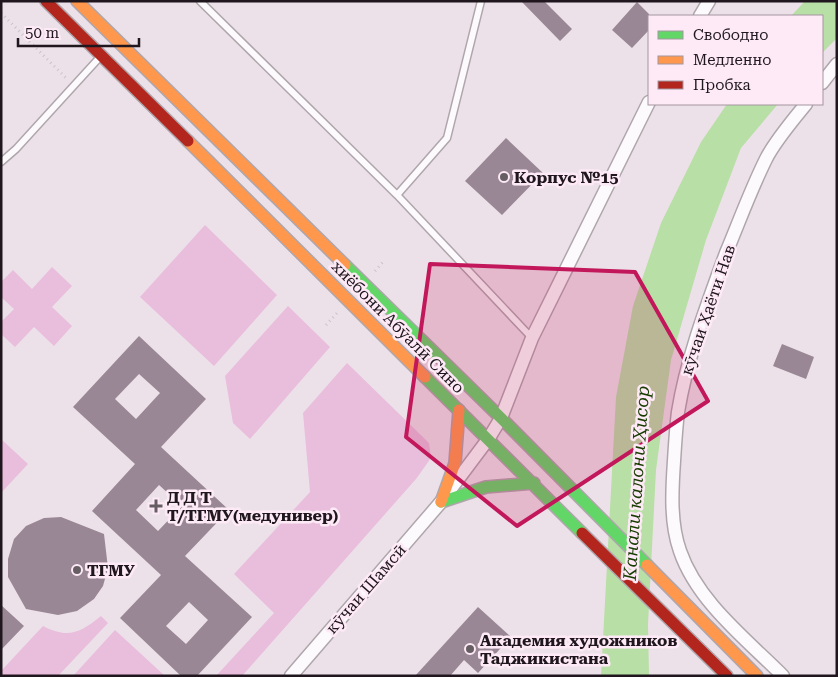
<svg xmlns="http://www.w3.org/2000/svg" width="838" height="677" viewBox="0 0 838 677" font-family="'Roboto Serif',serif">
  <style>
    .green { fill: #e9bddc }
    .water { fill: #b8dfa6 }
    .building { fill: #9a8795; fill-rule: evenodd }
    .lines { fill: none; stroke-linecap: round; stroke-linejoin: round }
    .lane-casing { stroke: #afa6ac; stroke-width: 9 }
    .street-casing { stroke: #afa6ac; stroke-width: 15 }
    .fast-casing { stroke: #afa6ac; stroke-width: 14 }
    .slow-casing { stroke: #afa6ac; stroke-width: 14 }
    .jam-casing { stroke: #afa6ac; stroke-width: 14 }
    .path { stroke: #c8c4c6; stroke-width: 3; stroke-dasharray: 1 4; stroke-linecap: butt }
    .lane { stroke: #fcfafc; stroke-width: 6 }
    .street { stroke: #fcfafc; stroke-width: 12 }
    .fast { stroke: #63d668; stroke-width: 11 }
    .slow { stroke: #ff974d; stroke-width: 11 }
    .jam { stroke: #b3261e; stroke-width: 11 }
    .marked { fill: #c2185b; fill-opacity: 0.2; stroke: #c2185b; stroke-width: 4; stroke-linejoin: round }
    .poi-dot { fill: #675e64; stroke: #fdeaf6; stroke-width: 2 }
    .labels { text-anchor: middle; dominant-baseline: central; stroke-width: 5; stroke-linejoin: round; paint-order: stroke }
    .poi-label { font-size: 16px; font-weight: bold; fill: #1f171d; stroke: #fdeaf6; text-anchor: start }
    .street-label { font-size: 16px; fill: #1f171d; stroke: #fdeaf6 }
    .water-label { font-size: 18px; font-style: italic; fill: #173c01; stroke: #fdeaf6 }
  </style>
  <rect width="100%" height="100%" fill="#ede1e9"/>
  <!-- green -->
  <path class="green" d="M205 225 277 295 214 366 140 297Z
    M52 267 72 286 52 307 72 326 54 346 34 327 15 347 1 334V322L14 309 1 297V282L13 270 32 289Z
    M288 306 330 347 250 439 233 423 225 376Z
    M347 363 429 443 431 458 416 479 242 676H216L274 613 234 574 310 492 303 413Z
    M1 439 28 464 1 493Z
    M101 616 108 623 58 676H1V671L43 626C68 639 80 633 101 616Z
    M115 630 165 676H73Z"/>
  <!-- water -->
  <path class="water" d="M805 1H837V38L822 53V16H791Z
    M727 104H778L741 148 706 240 671 360 656 470 648 625 649 676H601L616 397 633 306 661 223 701 142Z"/>
  <!-- building -->
  <path class="building" d="M521 1H544L572 29 560 41Z
    M637 2 649 14V30L632 48 612 30Z
    M506 138 543 173 502 215 465 181Z
    M139 336 206 399 161 447 229 510 185 556 252 617 197 676H181L120 618 161 575 92 511 135 464 73 407ZM139 374 160 393 136 419 115 399ZM159 485 182 506 158 531 136 510ZM189 602 208 620 186 644 166 626Z
    M782 344 814 357 806 379 773 366Z
    M61 517 104 534 108 568 103 586 94 599 77 611 58 615 26 609 8 577V559L14 539 26 526 44 518Z
    M1 605 24 626 1 650Z
    M478 607 511 637 478 673 464 660 450 676H415Z"/>
  <g class="lines">
    <defs>
      <path id="lane" d="M200 1 397 195 532 338
        M1 162 16 149 100 57
        M397 195 447 138 481 1"/>
      <path id="street" d="M700 16 709 1
        M822 83 837 64
        M291 676 441 502 489 438 501 418 532 338 649 102
        M783 676C746 639 697 601 680 551 670 523 672 490 674 461 675 445 676 428 678 412 687 357 707 305 726 253 739 222 751 189 766 159 775 141 793 120 806 104"/>
      <path id="fast" d="M345 265 501 418 647 565
        M425 377 582 533
        M441 502 486 487 534 483"/>
      <path id="slow" d="M77 1 345 265
        M188 141 425 377
        M441 502 455 463 459 410
        M647 565 757 676"/>
      <path id="jam" d="M46 1 188 141
        M582 533 727 676"/>
    </defs>
    <!-- lane casing -->
    <use href="#lane" class="lane-casing"/>
    <!-- street casing -->
    <use href="#street" class="street-casing"/>
    <!-- fast casing -->
    <use href="#fast" class="fast-casing"/>
    <!-- slow casing -->
    <use href="#slow" class="slow-casing"/>
    <!-- jam casing -->
    <use href="#jam" class="jam-casing"/>
    <!-- path -->
    <path class="path" d="M1 13 66 78
      M375 271 384 261
      M326 325 339 311"/>
    <!-- lane -->
    <use href="#lane" class="lane"/>
    <!-- street -->
    <use href="#street" class="street"/>
    <!-- fast -->
    <use href="#fast" class="fast"/>
    <!-- slow -->
    <use href="#slow" class="slow"/>
    <!-- jam -->
    <use href="#jam" class="jam"/>
  </g>
  <!-- marked area -->
  <path class="marked" d="M430 264 635 272 708 401 517 526 406 437Z"/>
  <!-- markers -->
  <g class="poi-dot">
    <circle cx="504" cy="177" r="5"/>
    <path d="M153.5 498.5h5v5h5v5h-5v5h-5v-5h-5v-5h5z"/>
    <circle cx="77" cy="570" r="5"/>
    <circle cx="470" cy="649" r="5"/>
  </g>
  <g class="labels">
    <!-- poi labels -->
    <g class="poi-label">
      <text x="514" y="177">Корпус №15</text>
      <text x="167" y="497">Д Д Т<tspan x="167" dy="18">Т/ТГМУ(медунивер)</tspan></text>
      <text x="87" y="570">ТГМУ</text>
      <text x="480" y="640">Академия художников<tspan x="480" dy="18">Таджикистана</tspan></text>
    </g>
    <!-- street labels -->
    <g class="street-label">
      <text transform="translate(708 310) rotate(-71)">кӯчаи Ҳаёти Нав</text>
      <text transform="translate(398 327) rotate(45)">хиёбони Абӯалӣ Сино</text>
      <text transform="translate(366 589) rotate(-49)">кӯчаи Шамсӣ</text>
    </g>
    <!-- water labels -->
    <g class="water-label">
      <text transform="translate(636 483) rotate(-86)">Канали калони Ҳисор</text>
    </g>
  </g>
  <!-- border -->
  <rect width="838" height="677" fill="none" stroke="#1f171d" stroke-width="5"/>
  <!-- legend -->
  <rect x="648" y="15" width="175" height="90" fill="#fdeaf6" stroke="#a4969f"/>
  <rect x="658" y="31" width="25" height="8" fill="#63d668" stroke="#a4969f"/>
  <text x="693" y="40" font-size="15" fill="#1f171d">Свободно</text>
  <rect x="658" y="56" width="25" height="8" fill="#ff974d" stroke="#a4969f"/>
  <text x="693" y="65" font-size="15" fill="#1f171d">Медленно</text>
  <rect x="658" y="81" width="25" height="8" fill="#b3261e" stroke="#a4969f"/>
  <text x="693" y="90" font-size="15" fill="#1f171d">Пробка</text>
  <!-- scale -->
  <path d="M18 38v8h121v-8" fill="none" stroke="#1f171d" stroke-width="2.5"/>
  <text x="25" y="38" font-size="15" fill="#1f171d" stroke="#fdeaf6" stroke-width="4" paint-order="stroke">50 m</text>
</svg>
